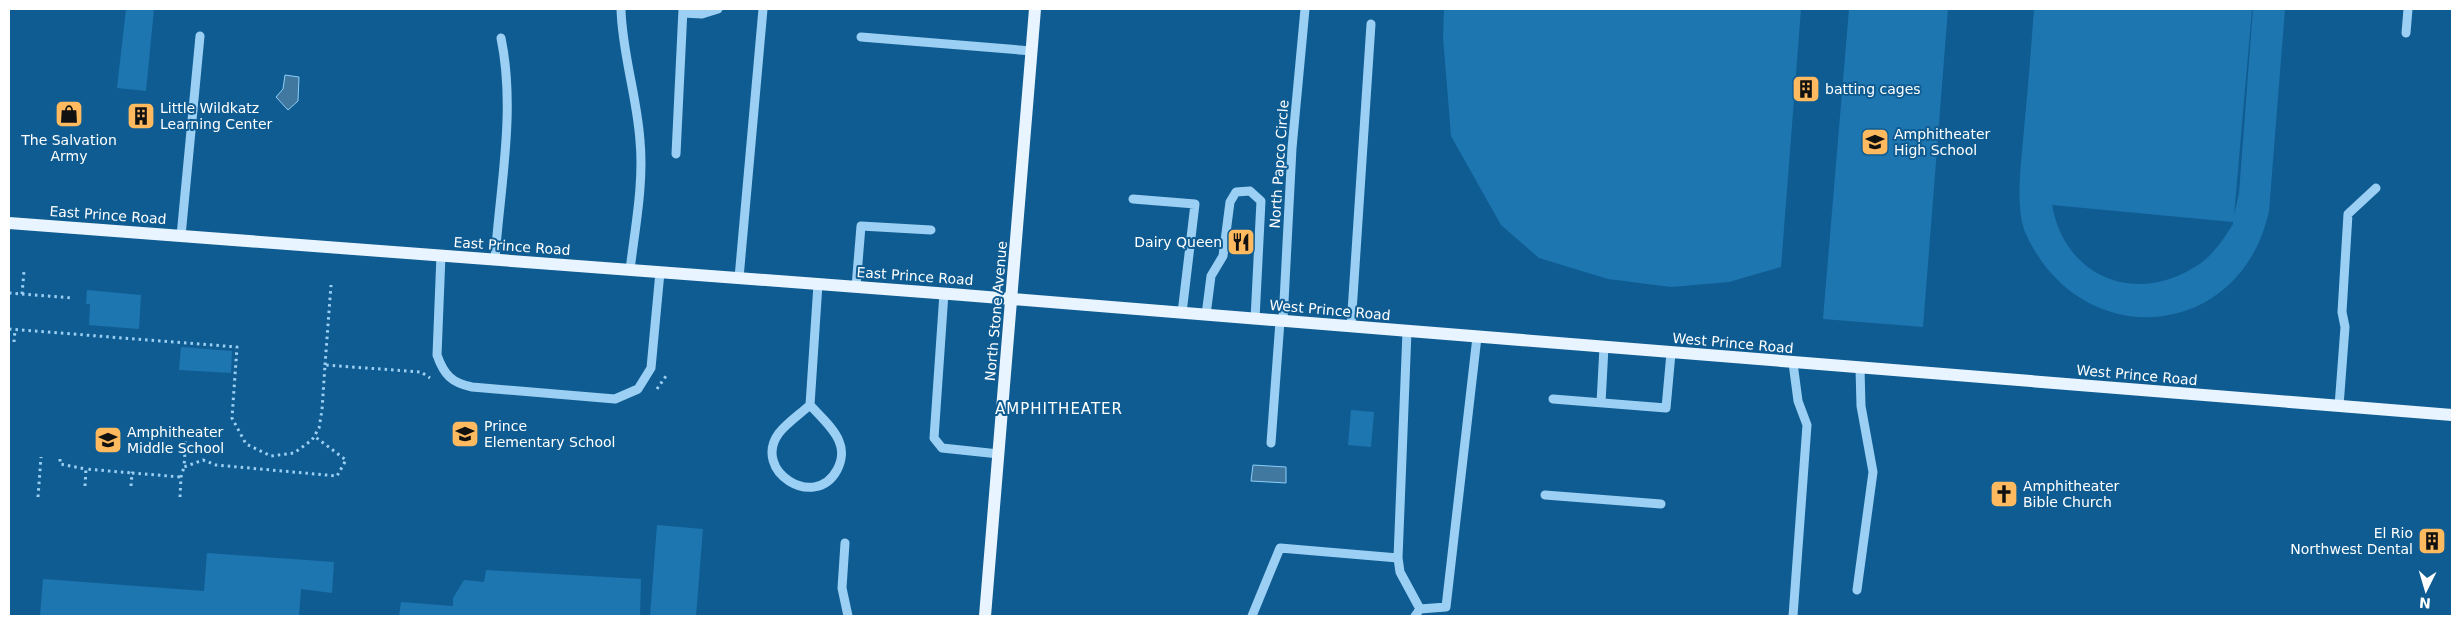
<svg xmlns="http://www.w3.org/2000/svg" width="2461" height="625" viewBox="0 0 2461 625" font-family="'DejaVu Sans',sans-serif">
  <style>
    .green { fill: #1e76b0; fill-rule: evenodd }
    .water { fill: #4178a0; stroke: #8dcef7 }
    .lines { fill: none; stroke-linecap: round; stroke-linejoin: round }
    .path { stroke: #9bd0f4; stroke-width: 3; stroke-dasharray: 2.5 4; stroke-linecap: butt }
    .minor { stroke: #9bd0f4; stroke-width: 9 }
    .major { stroke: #e8f4ff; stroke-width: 12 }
    .labels { text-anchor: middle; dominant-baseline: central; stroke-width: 4; stroke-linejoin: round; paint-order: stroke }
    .poi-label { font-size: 14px; fill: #fff; stroke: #0f5c92; text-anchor: start }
    .street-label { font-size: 14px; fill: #fff; stroke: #0f5c92 }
    .neighbourhood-label { font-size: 15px; letter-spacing: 1px; fill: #fff; stroke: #0f5c92 }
  </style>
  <rect width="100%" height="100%" fill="#0f5c92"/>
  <!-- green -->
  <path class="green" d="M126 9H154L146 91 117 88Z
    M1444 9H1801L1781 267 1729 282 1671 287 1608 279 1539 258 1501 225 1451 136 1443 37Z
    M1849 9H1948L1923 327 1823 319Z
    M2034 9H2252L2234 216 2239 193 2253 9H2285L2269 211C2241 341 2081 355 2026 234 2014 208 2022 158 2024 129 2028 89 2031 49 2034 9ZM2052 205 2233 222V224C2223 240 2212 257 2195 267 2134 305 2065 277 2052 205Z
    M87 290 141 295 139 329 89 325 90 304H86Z
    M181 347 232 351 231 373 179 370Z
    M1351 410 1374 412 1371 447 1348 445Z
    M657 525 703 529 696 616H650Z
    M207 553 334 562 332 593 301 589 299 616H40L43 579 204 591Z
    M486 570 641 579 640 616H399L401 602 453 606V598L464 580 484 582Z"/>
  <!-- water -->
  <path class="water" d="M285 75 299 77 298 101 288 110 276 97 283 89Z
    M1253 465 1286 467V483L1251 481Z"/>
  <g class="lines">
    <!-- path -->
    <path class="path" d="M9 293 72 298
      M22 294 24 271
      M9 329 237 347 232 418 246 444 271 456 294 453 312 440 319 428 322 410 325 365 421 372 430 378
      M14 342 15 330
      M325 365 331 285
      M657 389 668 373
      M186 435 184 467 203 460 216 465 337 476 346 460 314 436
      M60 459V464L86 469
      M85 486 86 469 132 473
      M131 486 132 473 181 477
      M38 497 41 457
      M180 497 181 477 184 467"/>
    <!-- minor -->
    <path class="minor" d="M621 9C622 53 637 96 640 141 644 183 635 228 630 270
      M683 13 702 14 718 9
      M2406 33 2408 9
      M861 37 1032 51
      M676 154 683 9
      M1133 199 1195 204 1182 313
      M181 236 200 36
      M441 255 437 355C444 375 452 383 472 387L615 399 638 389 651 368 660 272
      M495 259C500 187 516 110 501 38
      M739 278 763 9
      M856 287 861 226 931 230
      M944 293 934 438 942 448 999 454
      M1206 315 1211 276 1223 256 1230 202 1236 192 1250 191 1261 201 1255 319
      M1283 321 1292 148 1305 9
      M1351 327 1371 24
      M1407 331 1398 558 1400 572 1420 609
      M1553 399 1666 408 1671 353
      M1601 403 1604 347
      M810 405C800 414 787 423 779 433 751 471 815 511 837 470 842 461 843 450 839 441 834 428 819 415 810 405L818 284
      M2339 406 2345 327 2342 312 2348 214 2376 188
      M1271 443 1280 321
      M1545 495 1661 504
      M845 543 842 588 848 616
      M1857 590 1873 472 1861 406 1860 368
      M1252 616 1280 548 1398 558
      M1415 616 1420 609 1446 607 1477 337
      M1793 616 1807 425 1798 401 1793 363"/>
    <!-- major -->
    <path class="major" d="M9 223 963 295 2452 415
      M985 616 1035 9"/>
  </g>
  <!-- icons -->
  <defs>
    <symbol id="building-square" viewBox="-11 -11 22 22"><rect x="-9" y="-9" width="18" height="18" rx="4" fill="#ffb95e" stroke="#0f5c92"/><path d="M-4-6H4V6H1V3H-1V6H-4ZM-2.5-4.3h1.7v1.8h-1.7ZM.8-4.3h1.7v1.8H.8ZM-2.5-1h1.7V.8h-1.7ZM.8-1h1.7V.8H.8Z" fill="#111"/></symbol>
    <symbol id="shop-square" viewBox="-11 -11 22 22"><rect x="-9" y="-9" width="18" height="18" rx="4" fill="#ffb95e" stroke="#0f5c92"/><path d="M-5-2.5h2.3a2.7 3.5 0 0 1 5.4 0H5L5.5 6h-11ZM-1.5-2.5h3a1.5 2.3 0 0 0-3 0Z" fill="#111"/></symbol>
    <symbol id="school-square" viewBox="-11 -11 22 22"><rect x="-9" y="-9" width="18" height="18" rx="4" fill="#ffb95e" stroke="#0f5c92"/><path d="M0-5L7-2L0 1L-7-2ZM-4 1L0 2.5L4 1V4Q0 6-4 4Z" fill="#111"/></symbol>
    <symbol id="restaurant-square" viewBox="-11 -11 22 22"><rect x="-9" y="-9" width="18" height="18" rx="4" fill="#ffb95e" stroke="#0f5c92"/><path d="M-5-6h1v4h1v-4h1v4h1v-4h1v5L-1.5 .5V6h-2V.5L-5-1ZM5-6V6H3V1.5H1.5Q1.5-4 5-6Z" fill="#111"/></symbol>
    <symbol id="church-square" viewBox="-11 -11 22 22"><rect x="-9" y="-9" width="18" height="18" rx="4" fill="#ffb95e" stroke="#0f5c92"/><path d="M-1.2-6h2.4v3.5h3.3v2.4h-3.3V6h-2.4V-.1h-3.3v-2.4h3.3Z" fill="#111"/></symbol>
  </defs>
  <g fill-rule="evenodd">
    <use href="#building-square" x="1790" y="73" width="32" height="32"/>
    <use href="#shop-square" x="53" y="98" width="32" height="32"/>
    <use href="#building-square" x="125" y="100" width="32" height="32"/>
    <use href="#school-square" x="1859" y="126" width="32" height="32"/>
    <use href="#restaurant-square" x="1225" y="226" width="32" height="32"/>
    <use href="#school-square" x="449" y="418" width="32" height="32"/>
    <use href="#school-square" x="92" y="424" width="32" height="32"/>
    <use href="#church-square" x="1988" y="478" width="32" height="32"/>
    <use href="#building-square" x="2416" y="525" width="32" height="32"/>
  </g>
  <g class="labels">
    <!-- poi labels -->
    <g class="poi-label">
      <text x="1825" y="89">batting cages</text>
      <text x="160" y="108">Little Wildkatz<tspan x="160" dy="16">Learning Center</tspan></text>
      <text x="1894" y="134">Amphitheater<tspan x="1894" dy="16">High School</tspan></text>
      <text x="69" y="140" text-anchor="middle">The Salvation<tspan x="69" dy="16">Army</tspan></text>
      <text x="1222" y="242" text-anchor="end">Dairy Queen</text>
      <text x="484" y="426">Prince<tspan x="484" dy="16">Elementary School</tspan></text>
      <text x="127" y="432">Amphitheater<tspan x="127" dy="16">Middle School</tspan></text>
      <text x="2023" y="486">Amphitheater<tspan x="2023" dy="16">Bible Church</tspan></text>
      <text x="2413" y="533" text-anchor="end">El Rio<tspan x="2413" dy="16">Northwest Dental</tspan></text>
    </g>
    <!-- street labels -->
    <g class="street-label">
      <text transform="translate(1279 164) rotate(-86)">North Papco Circle</text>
      <text transform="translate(108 215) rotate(4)">East Prince Road</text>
      <text transform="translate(512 246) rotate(4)">East Prince Road</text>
      <text transform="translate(915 276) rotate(4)">East Prince Road</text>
      <text transform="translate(1330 310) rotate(5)">West Prince Road</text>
      <text transform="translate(996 311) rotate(-85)">North Stone Avenue</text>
      <text transform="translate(1733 343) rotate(5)">West Prince Road</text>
      <text transform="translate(2137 375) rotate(5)">West Prince Road</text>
    </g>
    <!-- neighbourhood labels -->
    <g class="neighbourhood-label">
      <text x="1059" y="409">AMPHITHEATER</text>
    </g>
  </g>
  <!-- border -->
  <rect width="2461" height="625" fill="none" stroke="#ffffff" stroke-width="20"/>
  <!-- north arrow -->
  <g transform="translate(2426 590) rotate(185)" stroke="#0f5c92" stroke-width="4" paint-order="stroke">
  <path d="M0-4L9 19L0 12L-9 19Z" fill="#ffffff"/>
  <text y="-8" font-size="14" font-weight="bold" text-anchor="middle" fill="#ffffff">N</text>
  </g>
</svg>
